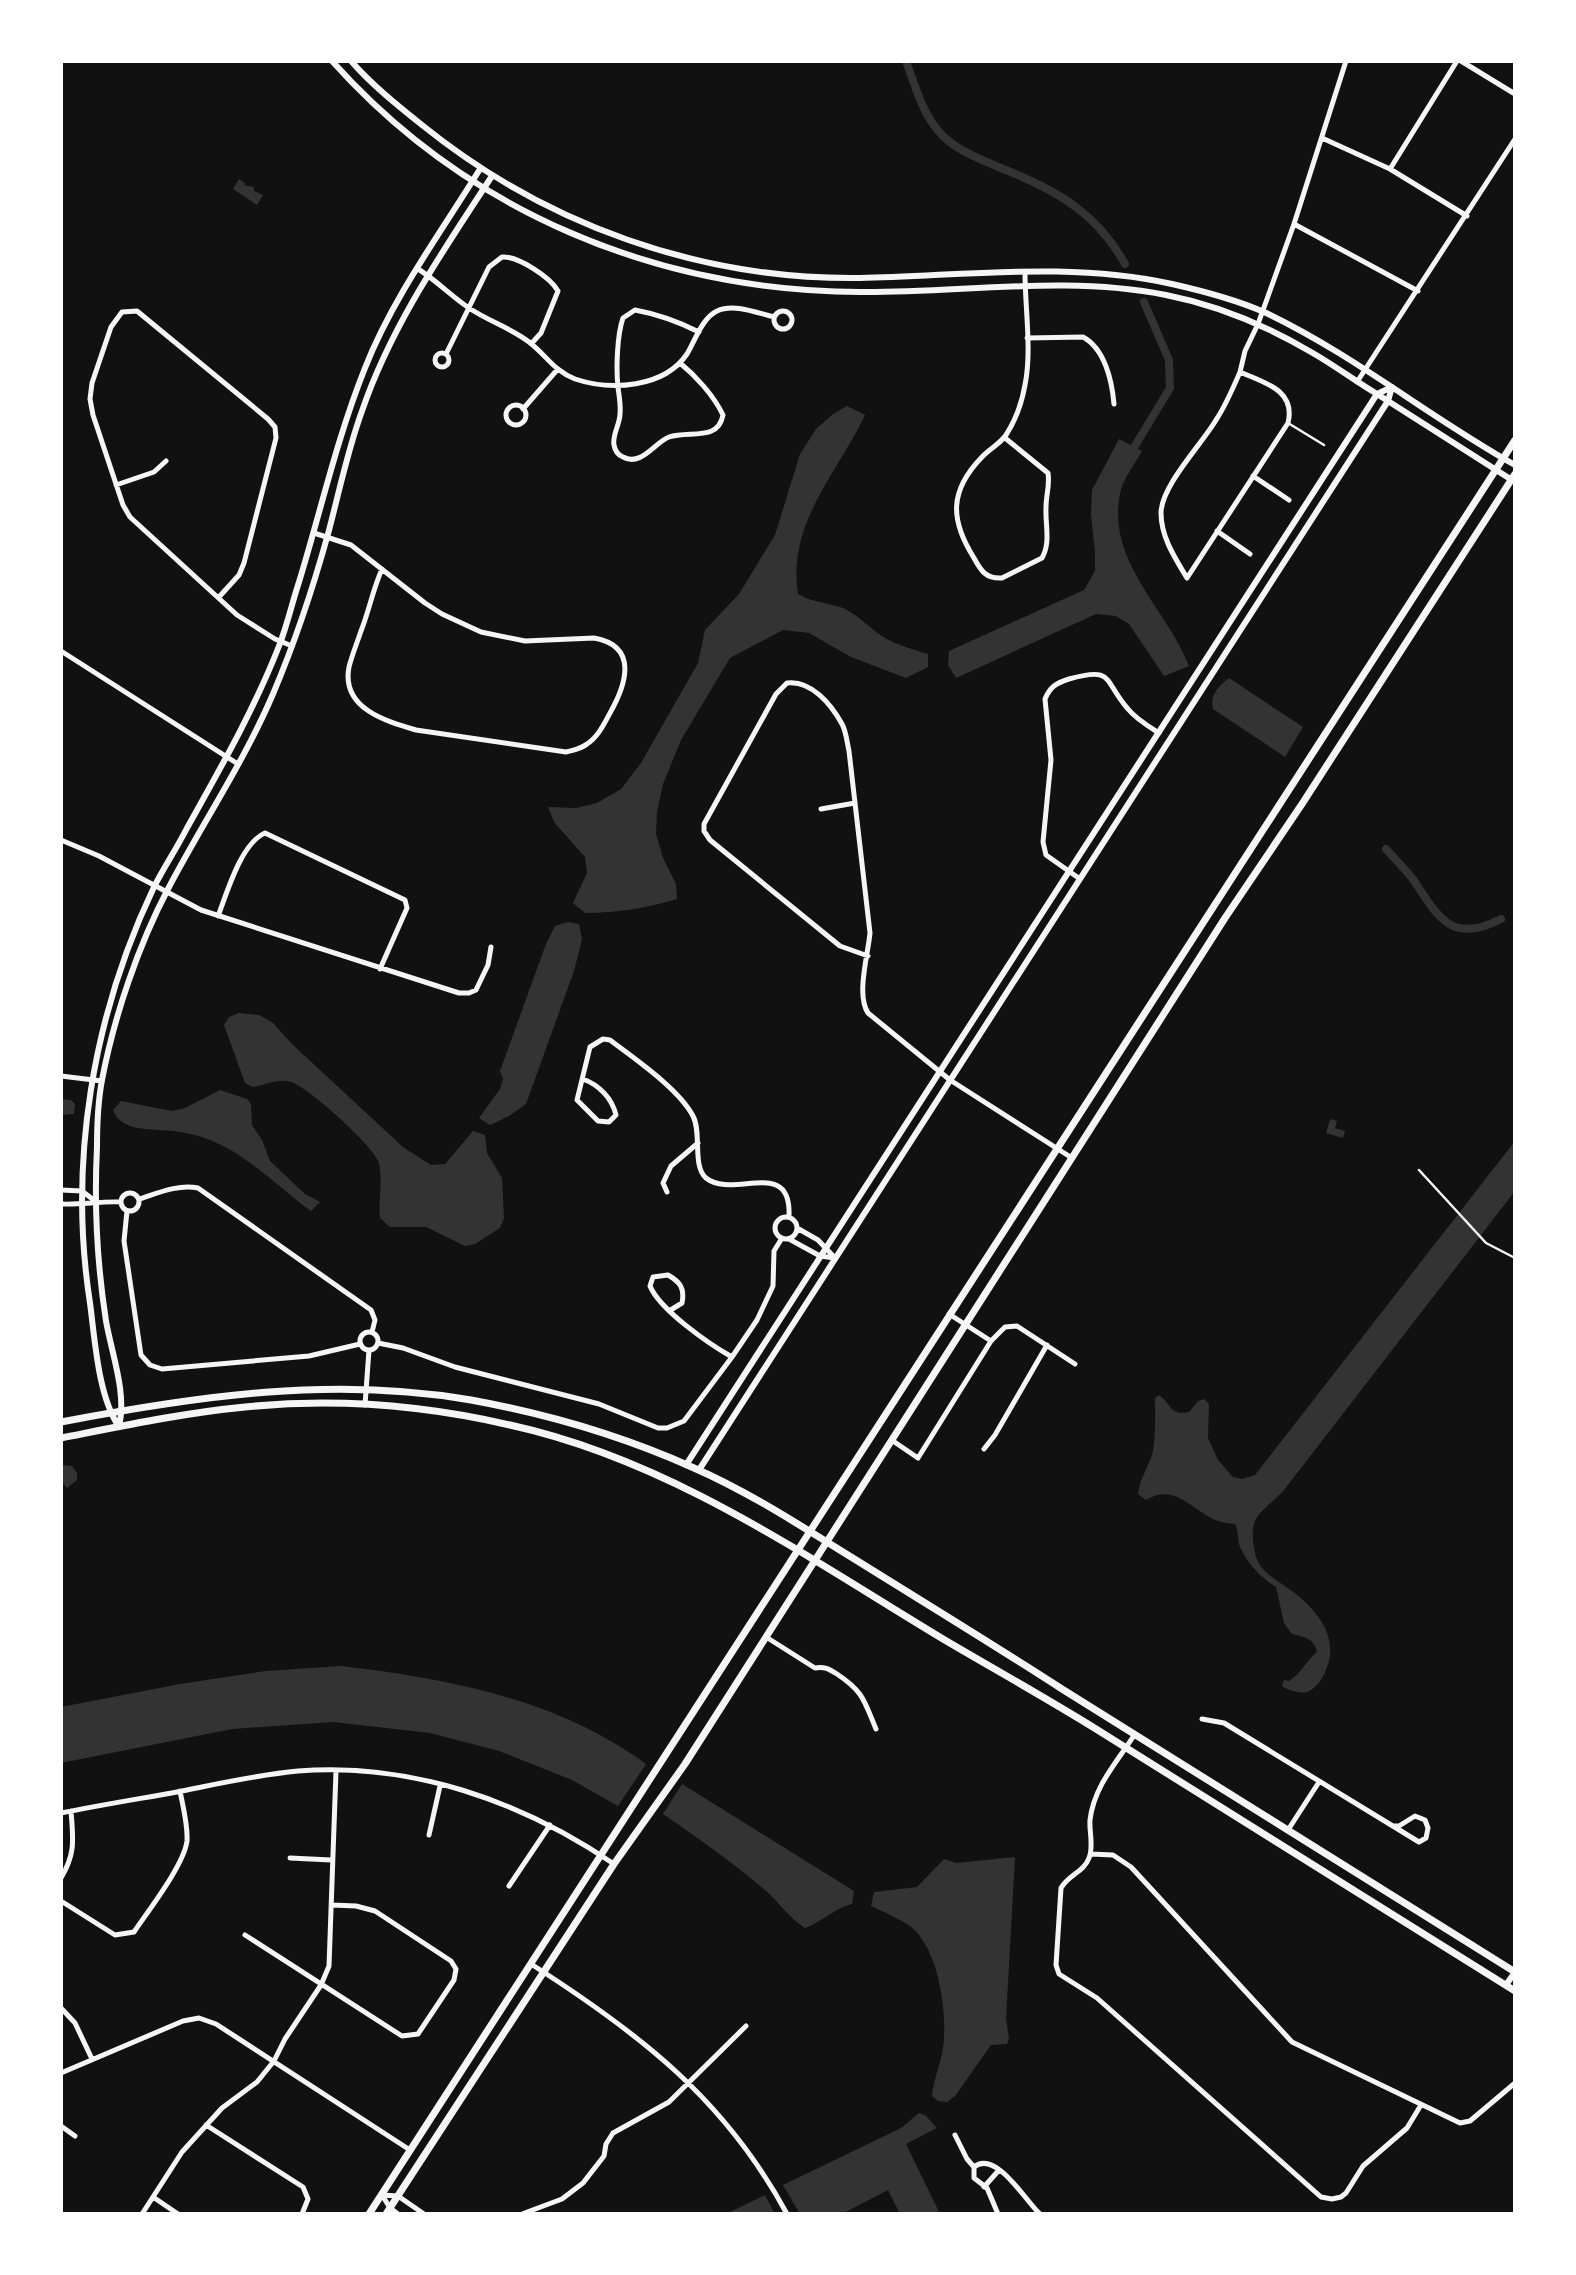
<svg xmlns="http://www.w3.org/2000/svg" width="1576" height="2275" viewBox="0 0 1576 2275" font-family="'Varela Round',sans-serif">
  <style>
    .water { fill: #333 }
    .lines { fill: none; stroke-linecap: round; stroke-linejoin: round }
    .canal { stroke: #333; stroke-width: 8 }
    .service { stroke: #f5f5f5; stroke-width: 2.5 }
    .minor { stroke: #f5f5f5; stroke-width: 5 }
    .tertiary { stroke: #f5f5f5; stroke-width: 6 }
    .secondary { stroke: #f5f5f5; stroke-width: 7 }
  </style>
  <rect width="100%" height="100%" fill="#111"/>
  <!-- water -->
  <path class="water" d="M239 179 245 183 244 185 254 187V191L263 195 257 205 233 189Z
    M847 406 865 415C837 474 787 523 798 594 815 603 824 602 840 607 857 613 868 627 882 636 896 645 912 649 928 654V667L906 678 851 657 809 633 783 630 730 658 681 740 663 784 657 812 656 834 663 858 676 884 677 899C647 908 616 913 585 913L573 903 587 873 585 857 554 822 548 807 576 808 597 803 621 789 641 763 698 663 705 630 739 594 775 535 800 454 816 429 833 414Z
    M1119 439 1142 451C1135 464 1122 480 1120 494 1106 561 1167 609 1189 666L1164 676 1129 624 1116 616 1096 614 956 678 948 665 949 651 1084 590 1095 571V552L1091 515 1092 490Z
    M1229 678 1303 727 1285 757 1213 709C1210 694 1218 687 1229 678Z
    M568 922 579 924 582 939 574 971 526 1104 509 1116 490 1125 479 1118 500 1089 503 1079 500 1071 546 944 555 926Z
    M239 1013 259 1015 273 1023 293 1045 403 1147 431 1165 445 1164 473 1131 485 1135 487 1153 502 1178 504 1218 500 1228 475 1244 465 1246 426 1227H390L380 1218C378 1200 383 1180 379 1163 375 1147 307 1086 291 1082 277 1078 266 1085 253 1087L245 1083 224 1025 229 1017Z
    M220 1090 247 1099 251 1104 252 1125 262 1140 270 1161 305 1194 320 1202 311 1211C258 1172 229 1132 158 1130 140 1129 120 1128 113 1110L121 1101 172 1111 185 1108Z
    M61 1099 71 1100 75 1104 74 1114 61 1115Z
    M1330 1119 1337 1121 1335 1128 1345 1131 1343 1138 1326 1133Z
    M1515 1141V1191L1284 1490C1261 1515 1247 1514 1255 1553 1258 1571 1278 1581 1292 1591 1316 1609 1339 1636 1327 1667 1324 1677 1317 1688 1307 1692 1300 1694 1288 1690 1282 1686L1284 1680 1289 1681C1301 1674 1306 1661 1317 1652 1314 1638 1304 1637 1292 1634L1284 1623 1276 1587C1261 1578 1247 1563 1240 1547 1237 1539 1239 1531 1235 1524 1230 1523 1223 1523 1218 1521 1192 1511 1175 1482 1146 1500L1138 1494C1140 1478 1149 1466 1153 1451 1156 1434 1155 1415 1155 1398L1159 1395C1172 1404 1169 1416 1189 1412L1198 1401 1204 1399 1209 1404 1208 1438 1218 1460 1233 1477 1242 1479 1255 1475Z
    M61 1465 72 1466 77 1473V1480L67 1488 61 1481Z
    M340 1666C446 1678 558 1699 646 1764L618 1806 572 1780 499 1751 430 1733 333 1722 232 1729 61 1763V1707L180 1684 266 1671Z
    M682 1784 854 1891 852 1904C835 1908 822 1922 805 1928 789 1918 779 1902 765 1890 732 1862 698 1838 663 1814Z
    M1015 1857 1006 2019 1009 2038 1007 2044 991 2045 955 2096 947 2102 938 2101 932 2096C933 2082 939 2068 942 2054 949 2019 940 1949 910 1926 898 1918 884 1912 871 1906L874 1892 917 1887 944 1859 956 1863Z
    M919 2113 925 2115 937 2128 906 2144 940 2214H900L888 2190 842 2214H800L783 2185 901 2128Z
    M765 2195 775 2214H726Z"/>
  <g class="lines">
    <!-- canal -->
    <path class="canal" d="M906 61C916 88 923 117 944 137 961 153 985 161 1006 170 1057 191 1097 213 1125 264
      M1130 454 1170 388 1169 360 1144 302
      M1386 849C1396 860 1406 870 1415 882 1439 919 1453 944 1501 919"/>
    <!-- service -->
    <path class="service" d="M1288 423 1324 445
      M1419 1170 1486 1243 1515 1258"/>
    <!-- minor -->
    <path class="minor" d="M1461 61 1515 94
      M1322 138 1390 169 1467 216
      M1390 169 1457 61
      M1294 224 1418 291
      M418 269C436 280 451 296 469 308 488 321 511 328 529 342 546 355 554 371 575 379 611 391 664 388 687 354 695 341 702 318 717 311 734 303 757 313 774 317
      M774 320a9 9 0 1 1 18 0a9 9 0 1 1-18 0Z
      M1027 338 1083 337C1105 349 1112 381 1114 404
      M435 360a7 7 0 1 1 14 0a7 7 0 1 1-14 0Z
      M446 354 489 267 502 257C518 256 550 277 558 291L541 333 531 344
      M680 363C696 376 714 396 723 415 718 442 689 430 669 437 654 443 641 467 623 457 618 455 615 451 614 445 612 435 620 424 620 414 621 405 619 396 618 387 616 369 617 335 623 318L635 310C657 314 679 322 699 332
      M1240 372C1233 388 1226 405 1216 420 1202 444 1161 486 1161 513 1161 537 1175 558 1187 578L1288 423C1296 390 1265 383 1240 372L1245 351 1258 324 1294 224 1346 61
      M1357 382 1515 139
      M506 415a10 10 0 1 1 20 0a10 10 0 1 1-20 0Z
      M523 409 557 370
      M1005 438 1048 473C1050 485 1046 495 1046 507 1045 525 1051 542 1042 558L1002 578C986 579 981 571 974 558 950 520 949 491 982 457 989 449 1000 444 1006 435 1015 421 1022 402 1025 385 1032 351 1025 308 1025 273
      M1253 476 1289 500
      M116 485 154 472 166 461
      M1217 531 1250 554
      M314 533 351 545 425 603 442 614 481 632 525 641 594 638C639 646 626 685 610 713 604 724 598 737 587 744 581 749 574 750 566 752L416 730C385 721 341 708 349 667 352 655 357 643 361 631 369 611 373 589 382 569
      M219 597 239 575 244 563 276 438 275 427 268 419 137 311 122 312 111 327 92 383 90 399 93 415 123 505 130 517 237 615 275 639 292 646
      M61 651 238 764
      M821 809 855 803
      M61 840 99 856 201 910 459 993H469L476 990 488 965 491 947
      M1080 879 1046 855 1043 842 1051 760 1045 699C1050 687 1056 683 1069 679 1115 666 1103 681 1128 709 1136 719 1148 726 1159 733
      M218 916C227 893 241 843 265 833L405 900 407 908 380 969
      M868 956 840 946 710 840 704 831V824L776 694 787 683C811 680 831 704 842 724 846 731 847 742 849 751L870 933C868 955 856 995 868 1013L950 1080 1072 1158
      M61 1076 102 1081
      M583 1079C599 1085 612 1098 616 1115L609 1122 598 1121 577 1100 590 1047 603 1039 610 1040C635 1059 679 1089 693 1116 702 1133 692 1166 706 1178 733 1200 792 1156 789 1217
      M61 1190 82 1191 95 1201
      M667 1192 663 1183 671 1166 698 1143
      M121 1202a9 9 0 1 1 18 0a9 9 0 1 1-18 0Z
      M139 1199C158 1193 178 1184 198 1188L371 1310 375 1320 372 1332
      M61 1204C82 1205 100 1201 121 1202
      M127 1211 124 1241 141 1355 150 1365 162 1369 309 1356 360 1344
      M775 1228a11 11 0 1 1 22 0a11 11 0 1 1-22 0Z
      M797 1228 818 1240 835 1258
      M789 1239 820 1256 835 1258
      M669 1311 682 1303C685 1288 680 1282 668 1275L653 1277 650 1286C660 1310 709 1344 732 1357
      M949 1314 991 1341
      M360 1341a9 9 0 1 1 18 0a9 9 0 1 1-18 0Z
      M378 1343 403 1348 455 1367 599 1404 658 1428H667L684 1421 732 1357 757 1320 773 1286 774 1251 782 1238
      M365 1405 369 1350
      M893 1441 918 1458 991 1341 1005 1327 1017 1326 1075 1364
      M984 1449 995 1435 1047 1345
      M766 1637 815 1668C824 1666 829 1669 837 1674 864 1692 864 1701 876 1729
      M1202 1719 1224 1723 1419 1842 1426 1838 1428 1828 1425 1820 1415 1816 1399 1826H1394
      M1135 1734C1117 1762 1094 1786 1090 1820 1089 1832 1094 1846 1089 1858 1084 1872 1068 1875 1061 1888L1056 1965 1059 1974 1097 1998 1321 2197 1332 2199 1341 2197 1346 2193 1363 2166 1407 2128 1421 2105
      M61 1813C100 1805 138 1799 177 1792 217 1784 256 1775 298 1771 411 1762 521 1801 614 1864
      M1288 1830 1319 1782
      M429 1835 440 1786
      M1091 1854 1113 1855 1131 1867 1292 2042 1460 2123 1470 2121 1515 2083
      M290 1858 331 1860
      M61 1878C76 1853 73 1839 71 1811
      M509 1886 550 1825
      M61 1901 115 1935 134 1932C148 1911 184 1865 187 1841 188 1825 183 1807 180 1791
      M245 1935 402 2036 418 2034 454 1980 456 1969 451 1961 375 1911 356 1906 332 1905
      M531 1964C639 2033 725 2099 787 2214
      M61 2008 75 2023 92 2059
      M61 2073 183 2021 199 2018 216 2024 410 2150
      M206 2125 303 2187 308 2199 302 2214
      M61 2126 75 2136
      M955 2135 967 2159 974 2167
      M974 2167C996 2149 1026 2202 1040 2214
      M974 2167V2178L987 2188 998 2214
      M984 2187 999 2170
      M382 2195 398 2196 424 2214
      M382 2195 390 2208 398 2214
      M153 2197 178 2214
      M142 2214 182 2152 222 2108 257 2082 274 2061 285 2039 321 1985 329 1966 336 1771
      M522 2214 562 2199 583 2183 604 2156 606 2144 613 2133 669 2102 746 2026"/>
    <!-- tertiary -->
    <path class="tertiary" d="M332 61C468 213 658 291 860 292 962 293 1065 275 1166 295 1217 305 1267 326 1311 352 1334 365 1355 381 1377 394 1423 423 1469 453 1515 482
      M351 61C372 85 397 105 422 125 546 225 700 280 860 278 963 276 1070 261 1172 284 1203 291 1234 299 1264 312 1353 354 1429 417 1515 465
      M119 1427C98 1396 95 1340 90 1303 68 1162 93 1015 154 887 164 867 177 848 187 828 220 769 254 710 279 646 287 626 292 603 299 582 321 510 337 438 365 368 393 297 440 234 480 169
      M119 1427C127 1393 112 1355 106 1321 97 1263 94 1206 97 1147 97 1125 98 1101 102 1080 114 1017 138 946 168 889 202 824 244 762 273 694 295 642 313 588 328 534 339 493 347 452 362 411 391 326 443 251 492 176
      M686 1465 1377 394 1392 387
      M699 1470 1388 401 1392 387
      M1506 1985 1515 1972"/>
    <!-- secondary -->
    <path class="secondary" d="M61 1422C197 1396 333 1376 471 1400 548 1414 623 1436 694 1468 751 1493 804 1528 856 1560 925 1603 994 1645 1062 1689 1213 1784 1364 1877 1515 1972
      M61 1438C122 1426 183 1413 245 1407 333 1398 423 1405 510 1425 670 1460 805 1556 943 1639 994 1669 1046 1698 1096 1729 1236 1815 1375 1904 1515 1991
      M369 2214 1515 440
      M386 2214 614 1864 685 1764 1225 918 1302 804 1515 474"/>
  </g>
  <!-- border -->
  <rect width="1576" height="2275" fill="none" stroke="#ffffff" stroke-width="126"/>
</svg>
